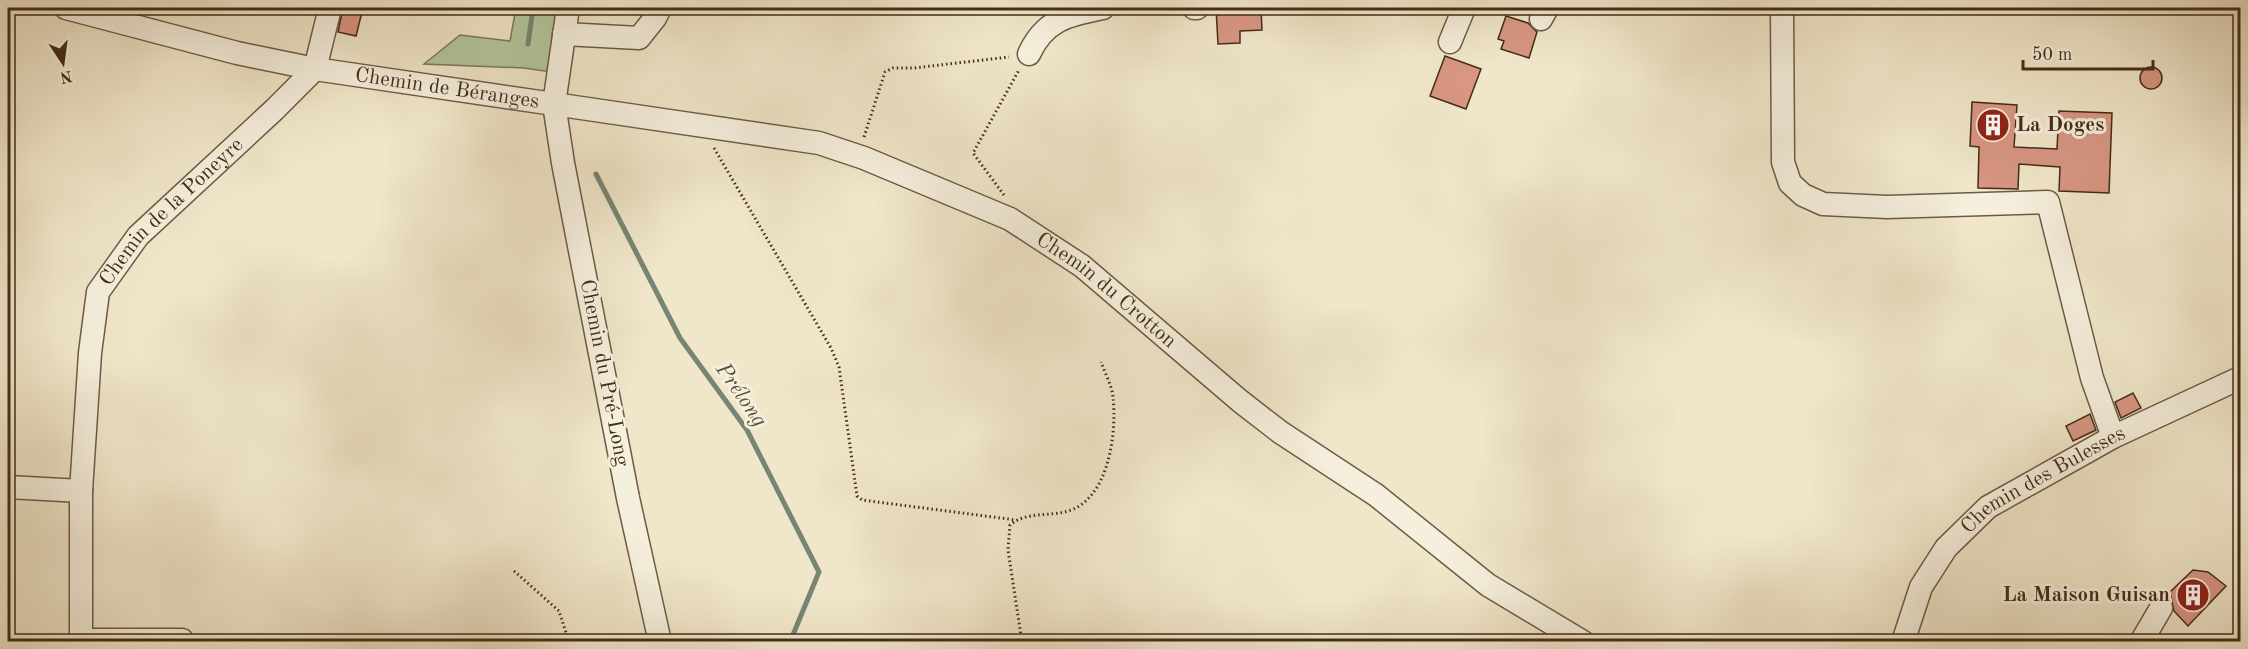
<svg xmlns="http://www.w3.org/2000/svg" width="2248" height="649" viewBox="0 0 2248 649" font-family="'Old Standard TT',serif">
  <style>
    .green { fill: #b3c69c; stroke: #7a7a5a; stroke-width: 1.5 }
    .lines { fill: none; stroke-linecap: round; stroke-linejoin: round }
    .stream { stroke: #778573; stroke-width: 5 }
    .building { fill: #d89683; stroke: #422d18; stroke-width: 1.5 }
    .minor-casing { stroke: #6e5b44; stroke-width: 25 }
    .path { stroke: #422d18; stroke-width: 3; stroke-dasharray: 1.5 3; stroke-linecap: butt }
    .minor { stroke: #f5efdd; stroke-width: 22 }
    .labels { text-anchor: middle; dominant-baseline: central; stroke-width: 6; stroke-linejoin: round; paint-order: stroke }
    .street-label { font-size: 21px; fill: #422d18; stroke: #f5efdd }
    .poi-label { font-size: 21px; font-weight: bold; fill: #422d18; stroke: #f5efdd; text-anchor: start }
    .water-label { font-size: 22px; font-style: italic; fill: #58523e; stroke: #f5efdd }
  </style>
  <rect width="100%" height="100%" fill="#f0e6ca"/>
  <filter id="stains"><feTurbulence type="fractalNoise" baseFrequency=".00333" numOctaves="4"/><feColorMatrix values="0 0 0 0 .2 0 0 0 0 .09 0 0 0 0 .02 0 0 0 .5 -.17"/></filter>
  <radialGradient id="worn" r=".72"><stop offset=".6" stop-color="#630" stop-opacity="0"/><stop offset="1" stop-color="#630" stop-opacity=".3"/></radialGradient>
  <!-- green -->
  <path class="green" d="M516 8H568L558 73 524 68 424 64 460 35 510 41Z"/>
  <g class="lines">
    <!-- stream -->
    <path class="stream" d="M528 44 533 8
      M596 174 680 338 747 430 819 572 790 642"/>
  </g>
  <!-- building -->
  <path class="building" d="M343 8H363L356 36 338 32Z
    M1216 8H1261L1262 30 1240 31V43L1218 44Z
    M1506 16 1528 23 1537 32 1529 58 1501 49 1504 41 1498 39Z
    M1445 56 1481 69 1466 109 1430 96Z
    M2140 78a11 11 0 1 1 22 0a11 11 0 1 1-22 0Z
    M1972 102 2017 105 2014 147 2057 149 2059 111 2112 113 2109 193 2059 191 2060 167 2019 164 2018 189 1978 188 1979 147 1970 146Z
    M2133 393 2141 408 2121 418 2115 402Z
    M2090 414 2096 430 2073 441 2066 426Z
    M2193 570 2208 572 2226 586 2188 626 2174 611 2170 592Z"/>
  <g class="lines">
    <defs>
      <g id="minor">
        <path id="s1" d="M66 8 237 53 315 69 554 104 568 8"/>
        <path d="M1194 8H1197"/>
        <path d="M1782 8 1783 162 1790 183 1803 195 1823 204 1887 207 2048 202 2092 378 2113 437"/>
        <path d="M1541 19 1547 8"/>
        <path d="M564 34 639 38 655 18 660 8"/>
        <path d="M1450 42 1464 8"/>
        <path d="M1029 54C1045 19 1069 15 1103 8"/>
        <path d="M8 487 81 491"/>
        <path d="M81 640H182"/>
        <path id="s2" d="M81 642V491L90 353 98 292 138 236 274 110 315 69 330 8"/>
        <path id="s3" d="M660 642 628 498 563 163 554 104 819 143 864 158 1010 219 1082 266 1240 401 1280 432 1376 495 1488 585 1583 642"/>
        <path id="s4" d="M1903 642 1921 587 1946 548 1988 507 2113 437 2240 378"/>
        <path d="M2141 642 2161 608"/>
      </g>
    </defs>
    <!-- minor casing -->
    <use href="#minor" class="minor-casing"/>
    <!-- path -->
    <path class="path" d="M864 137 885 72 893 68H914L1009 57
      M714 148 831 348 839 367 857 496 862 500 1016 520
      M1004 195 973 153 1019 70
      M514 571 559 611 569 642
      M1022 642 1008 550 1010 525C1027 511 1048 517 1068 511 1109 499 1117 433 1113 397 1112 386 1105 373 1101 362"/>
    <!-- minor -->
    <use href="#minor" class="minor"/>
  </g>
  <!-- icons -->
  <defs>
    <symbol id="building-disc" viewBox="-11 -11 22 22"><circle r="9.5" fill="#8f2418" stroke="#f5efdd"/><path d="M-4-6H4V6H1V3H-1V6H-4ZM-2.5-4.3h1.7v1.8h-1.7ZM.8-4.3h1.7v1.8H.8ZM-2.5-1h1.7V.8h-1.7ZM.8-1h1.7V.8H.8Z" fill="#fff"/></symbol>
  </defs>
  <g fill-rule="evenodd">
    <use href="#building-disc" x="1974" y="106" width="38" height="38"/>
    <use href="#building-disc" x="2174" y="576" width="38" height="38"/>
  </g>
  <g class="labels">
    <!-- street labels -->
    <g class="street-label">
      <text stroke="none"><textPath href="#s1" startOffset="390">Chemin de Béranges</textPath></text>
      <text stroke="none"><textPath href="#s2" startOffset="460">Chemin de la Poneyre</textPath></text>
      <text stroke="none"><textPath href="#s3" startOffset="1142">Chemin du Crotton</textPath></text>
      <text transform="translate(604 373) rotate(79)">Chemin du Pré-Long</text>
      <text stroke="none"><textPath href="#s4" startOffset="224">Chemin des Bulesses</textPath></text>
    </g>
    <!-- poi labels -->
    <g class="poi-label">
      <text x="2016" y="125">La Doges</text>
      <text x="2170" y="595" text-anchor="end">La Maison Guisan</text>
    </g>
    <!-- water labels -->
    <g class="water-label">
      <text transform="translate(741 395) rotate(55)">Prélong</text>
    </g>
  </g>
  <!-- margin -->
  <rect width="2248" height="649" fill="none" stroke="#f0e6ca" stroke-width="30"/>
  <rect x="9" y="9" width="2230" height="631" fill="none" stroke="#422d18" stroke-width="3"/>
  <rect x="15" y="15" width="2218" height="619" fill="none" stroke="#422d18" stroke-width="1.5"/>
  <!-- north arrow -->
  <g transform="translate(63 63) rotate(167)" stroke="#f5efdd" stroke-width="4.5" paint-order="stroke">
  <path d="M0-4.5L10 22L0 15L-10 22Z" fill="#422d18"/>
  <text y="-9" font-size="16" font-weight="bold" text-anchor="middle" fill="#422d18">N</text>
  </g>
  <!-- scale -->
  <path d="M2023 60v9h130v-9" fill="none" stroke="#422d18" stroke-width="3"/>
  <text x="2032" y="60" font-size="18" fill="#422d18" stroke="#f5efdd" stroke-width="4.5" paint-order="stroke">50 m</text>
  <rect width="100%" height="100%" filter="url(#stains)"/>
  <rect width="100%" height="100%" fill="url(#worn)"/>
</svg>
